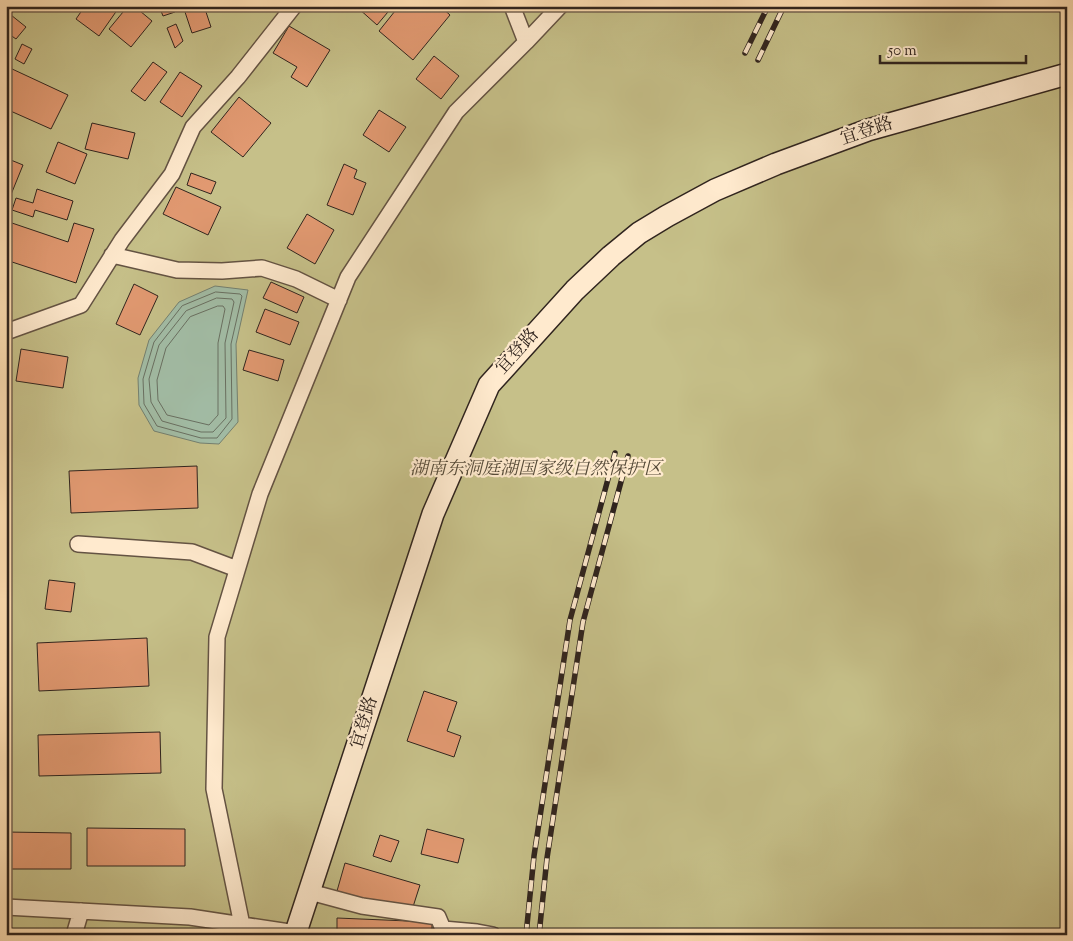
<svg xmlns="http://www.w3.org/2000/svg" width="1073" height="941" viewBox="0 0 1073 941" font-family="'Sorts Mill Goudy','Noto Serif SC',serif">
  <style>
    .green { fill: #c6c089; stroke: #7b7254 }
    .water { fill: #a2bda6; stroke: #748070 }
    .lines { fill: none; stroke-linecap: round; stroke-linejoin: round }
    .shore { stroke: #697062; stroke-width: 1 }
    .building { fill: #e19971; stroke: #30241e }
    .street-casing { stroke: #645343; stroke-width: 18 }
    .secondary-casing { stroke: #30241e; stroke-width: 24 }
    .street { stroke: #ffeace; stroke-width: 15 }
    .secondary { stroke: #ffeace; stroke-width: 21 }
    .rail-casing { stroke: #30241e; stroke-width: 5.5 }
    .rail { stroke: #ffeace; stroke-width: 4; stroke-dasharray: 11; stroke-linecap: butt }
    .labels { text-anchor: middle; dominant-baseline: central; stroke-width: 4.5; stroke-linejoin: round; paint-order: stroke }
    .street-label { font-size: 18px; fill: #30241e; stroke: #ffeace }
    .park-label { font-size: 18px; font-style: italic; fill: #564b39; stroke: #ffeace }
  </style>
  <rect width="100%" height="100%" fill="#ffdfb3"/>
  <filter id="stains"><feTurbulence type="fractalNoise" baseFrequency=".004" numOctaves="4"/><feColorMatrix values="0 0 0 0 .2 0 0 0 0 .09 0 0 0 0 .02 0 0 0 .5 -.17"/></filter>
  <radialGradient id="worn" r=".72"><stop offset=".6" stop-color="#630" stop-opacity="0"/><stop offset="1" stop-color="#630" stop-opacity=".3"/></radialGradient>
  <!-- green -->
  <path class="green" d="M6 6H1067V935H6Z"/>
  <!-- water -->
  <path class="water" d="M215 286 248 290 236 344 238 422 219 444 200 443 154 431 139 405 138 378 149 340 179 302Z"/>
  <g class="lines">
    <!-- shore -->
    <path class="shore" d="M216 292 240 294 242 296 231 344 232 419 217 438H201L157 426 144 404 143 379 154 342 182 306Z
      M217 298 232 299 234 302 225 343 226 418 213 432H201L162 421 151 402 149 379 159 345 186 311Z
      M218 306H223L225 309 218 343V415L209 425 167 415 158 400 157 380 166 348 190 317Z"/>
  </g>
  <!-- building -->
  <path class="building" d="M85 6H120L99 36 76 19Z
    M128 6H134L152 21 131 47 109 29Z
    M159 6H172L175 12 163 16Z
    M183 6H204L211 27 192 33Z
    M359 6H393L377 25 358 8Z
    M399 6H440L450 15 413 60 379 31Z
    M11 15 26 27 16 39 6 32V21Z
    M176 24 183 41 175 48 167 28Z
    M289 26 330 50 307 87 291 77 297 67 273 53Z
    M22 44 32 49 24 64 15 59Z
    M434 56 459 76 441 99 416 79Z
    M153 62 167 72 145 101 131 91Z
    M10 68 68 95 51 129 6 109V76Z
    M180 72 202 86 182 117 160 102Z
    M239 97 271 123 243 157 211 132Z
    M379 110 406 127 389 152 363 135Z
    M92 123 135 133 128 159 85 149Z
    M58 142 87 154 75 184 46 172Z
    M6 158 23 165 10 197 6 195Z
    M344 164 357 170 354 178 366 183 353 215 327 205Z
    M191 173 216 182 211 194 187 185Z
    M176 187 221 207 208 235 163 214Z
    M37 189 73 201 67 220 35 210 33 217 12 210 16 198 33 203Z
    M307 214 334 230 315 264 287 248Z
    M6 221 68 242 74 223 94 229 76 283 6 260Z
    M271 282 304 297 297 313 263 298Z
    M134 284 158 296 140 335 116 324Z
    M265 309 299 322 290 345 256 332Z
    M21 349 68 357 63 388 16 381Z
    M249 350 284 360 278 381 243 370Z
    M197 466 198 508 71 513 69 471Z
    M49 580 75 583 71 612 45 609Z
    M147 638 149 686 39 691 37 643Z
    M424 691 457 702 447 731 461 736 454 757 407 741Z
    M160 732 161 773 39 776 38 735Z
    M87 828 185 829V866H87Z
    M427 829 464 839 458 863 421 854Z
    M6 832 71 833V869H6Z
    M380 835 399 841 391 862 373 856Z
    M345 863 420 885 411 913 337 891Z
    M337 918 432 922V935H337Z"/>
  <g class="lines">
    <defs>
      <path id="street" d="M512 6 526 42
        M112 255 177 270 222 271 262 268 296 279 339 300
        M6 332 81 305 122 240 172 174 193 127 238 77 294 6
        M78 544 192 552 237 569
        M310 892 362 906 438 917 443 929 477 932 493 935
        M6 907 190 917 296 933
        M242 925 214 789 217 637 260 494 348 277 456 112 526 42 560 6
        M74 935 81 911"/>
      <path id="secondary" d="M295 935 433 514 489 385 575 290 611 256 639 233 667 216 715 190 776 164 868 130 1067 74"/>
    </defs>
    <!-- street casing -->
    <use href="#street" class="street-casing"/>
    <!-- secondary casing -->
    <use href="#secondary" class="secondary-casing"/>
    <!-- street -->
    <use href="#street" class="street"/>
    <!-- secondary -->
    <use href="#secondary" class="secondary"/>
    <defs>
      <path id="rail" d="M745 53 768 6
        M758 60 784 6
        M526 935 534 856 570 620 615 453
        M539 935 547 858 583 622 628 456"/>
    </defs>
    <!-- rail casing -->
    <use href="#rail" class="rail-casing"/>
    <!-- rail -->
    <use href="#rail" class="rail"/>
  </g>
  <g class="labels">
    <!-- street labels -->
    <g class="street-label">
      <text transform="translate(867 132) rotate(-18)">宜登路</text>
      <text transform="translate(518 352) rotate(-48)">宜登路</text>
      <text transform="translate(365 723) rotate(-73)">宜登路</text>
    </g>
    <!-- park labels -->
    <g class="park-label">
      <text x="536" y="470">湖南东洞庭湖国家级自然保护区</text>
    </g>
  </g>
  <!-- margin -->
  <rect width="1073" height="941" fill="none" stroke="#ffdfb3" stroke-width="25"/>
  <rect x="8" y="8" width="1058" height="926" fill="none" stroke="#30241e" stroke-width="2.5"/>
  <rect x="12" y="12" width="1048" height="916" fill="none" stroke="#30241e"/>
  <!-- scale -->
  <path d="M880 55v8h146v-8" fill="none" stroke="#30241e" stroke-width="2.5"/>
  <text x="888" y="55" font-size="15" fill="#30241e" stroke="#ffeace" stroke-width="4" paint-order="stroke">50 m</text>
  <rect width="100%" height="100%" filter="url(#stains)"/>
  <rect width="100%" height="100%" fill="url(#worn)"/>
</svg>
